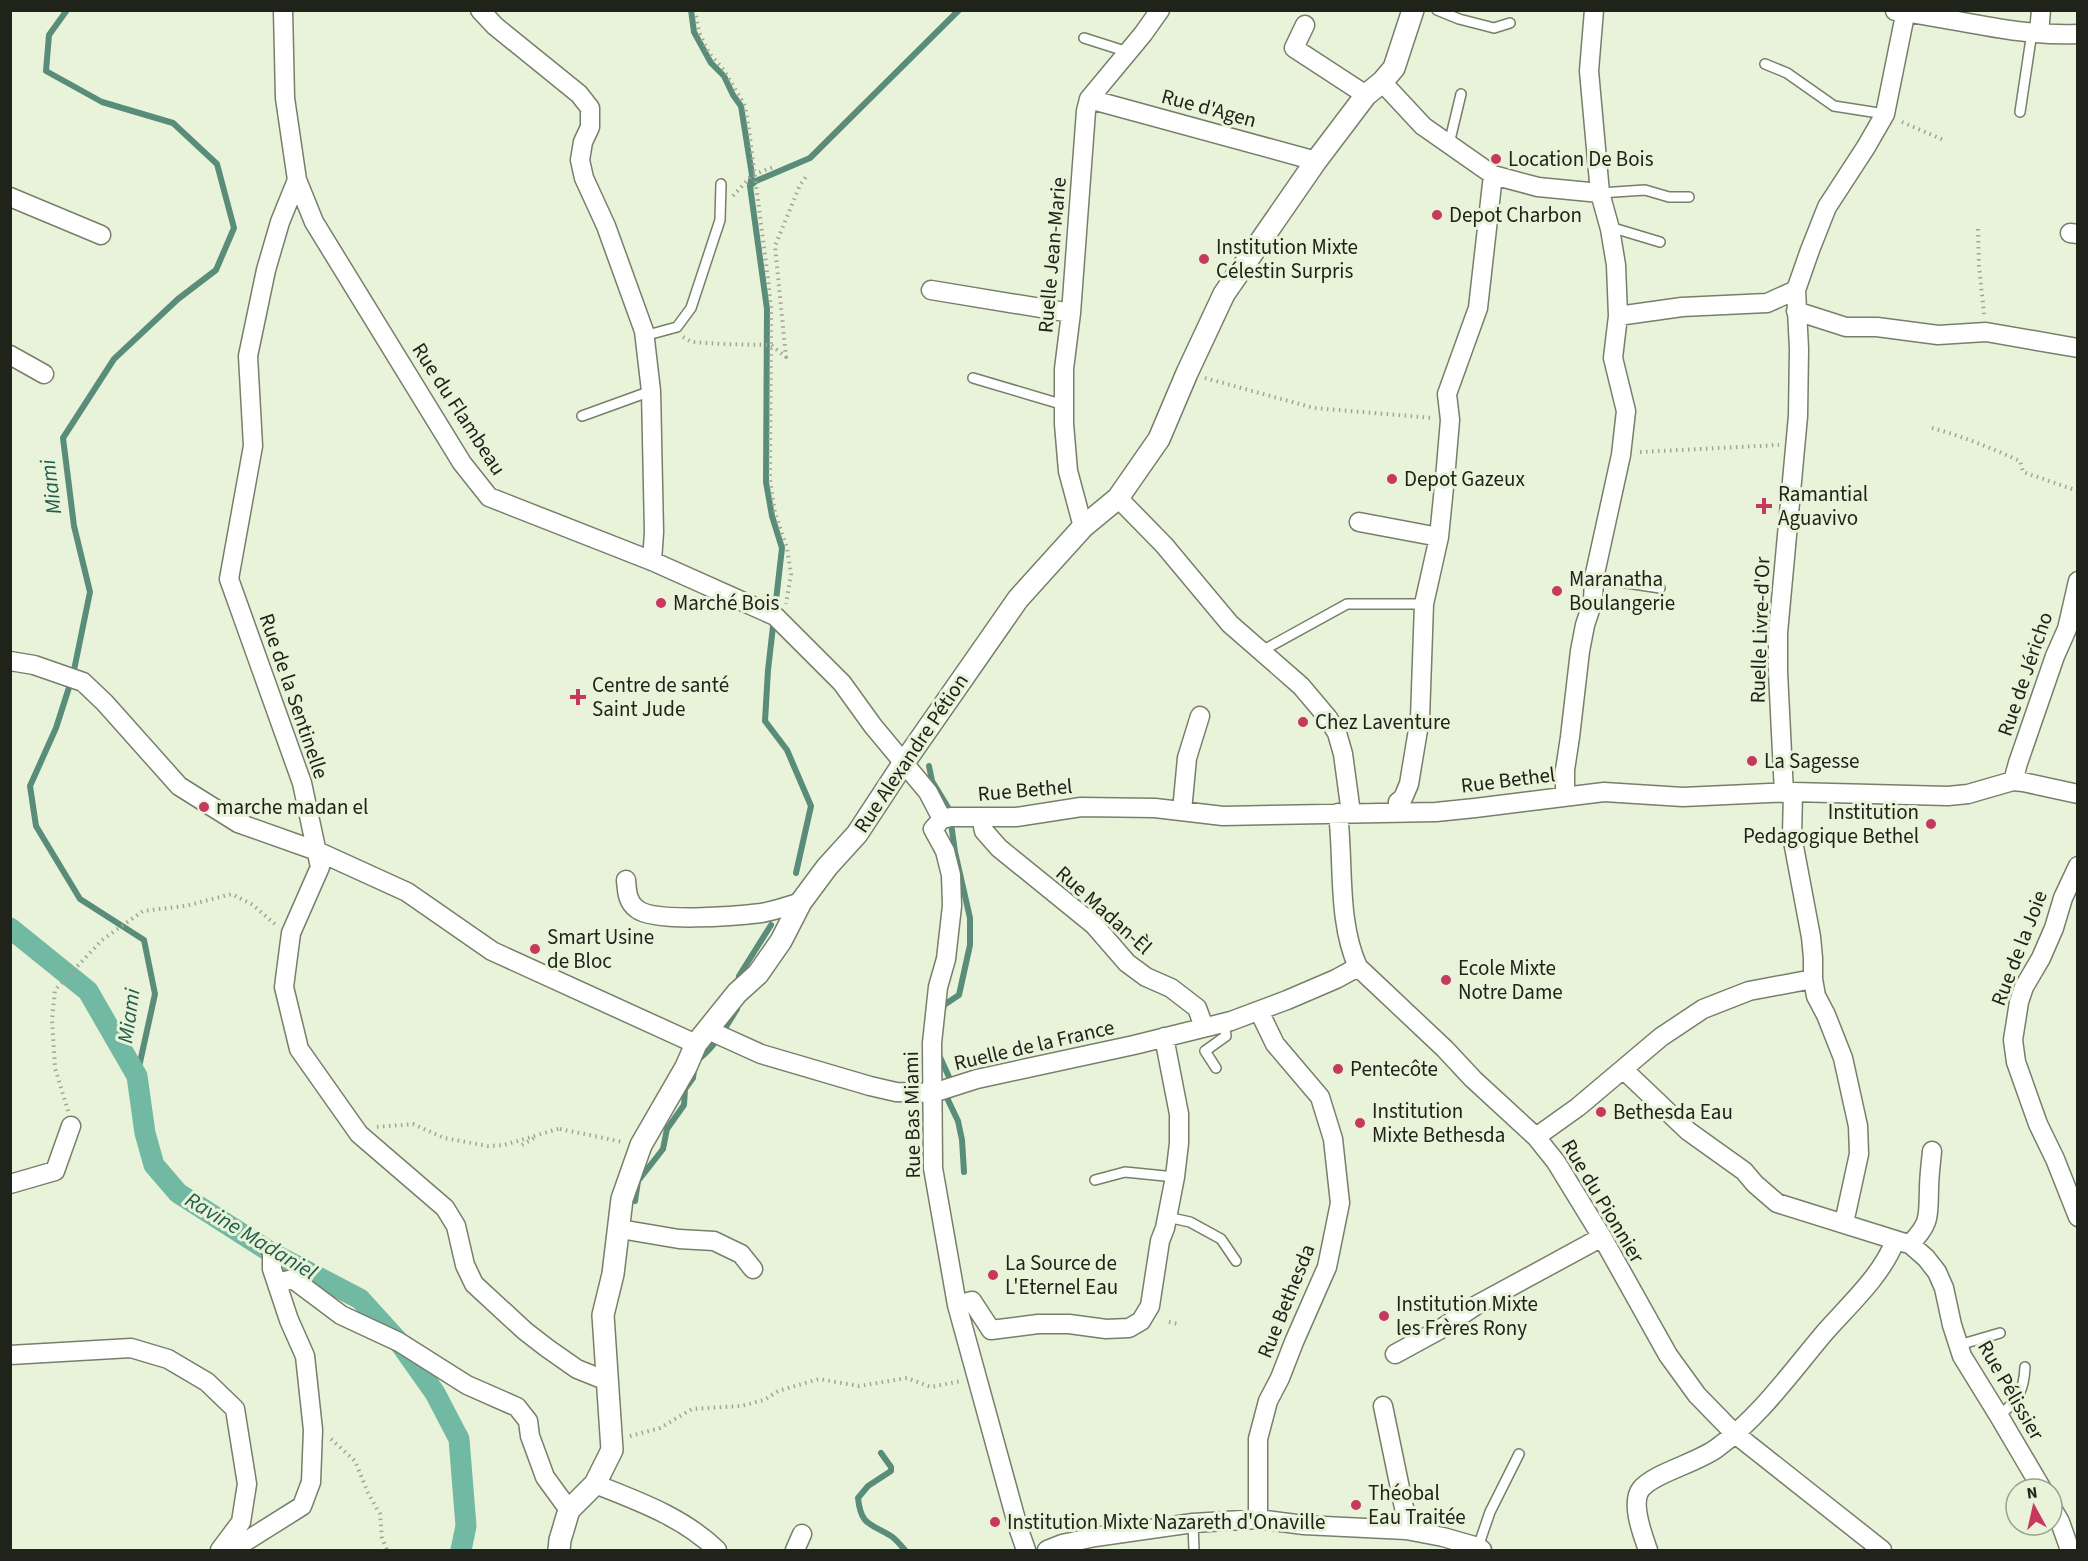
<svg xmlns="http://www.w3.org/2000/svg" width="2088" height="1561" viewBox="0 0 2088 1561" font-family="'Source Sans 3',sans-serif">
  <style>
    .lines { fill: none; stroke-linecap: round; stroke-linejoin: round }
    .stream { stroke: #598c79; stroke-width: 6 }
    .canal { stroke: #71b9a2; stroke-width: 21 }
    .service-casing { stroke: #767f69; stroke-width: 12 }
    .minor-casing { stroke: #767f69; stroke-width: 21 }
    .tertiary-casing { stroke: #767f69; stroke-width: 24 }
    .path { stroke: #9ea693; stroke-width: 4; stroke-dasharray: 1.5 4.5; stroke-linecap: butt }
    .service { stroke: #fff; stroke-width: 9 }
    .minor { stroke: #fff; stroke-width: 18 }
    .tertiary { stroke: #fff; stroke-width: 21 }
    .poi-dot { fill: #c7385d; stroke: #e9f3da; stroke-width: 2 }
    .labels { text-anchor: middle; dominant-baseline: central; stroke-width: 6; stroke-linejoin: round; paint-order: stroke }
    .street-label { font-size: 21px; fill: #20231a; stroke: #e9f3da }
    .poi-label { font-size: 21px; fill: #20231a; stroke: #e9f3da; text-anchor: start }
    .water-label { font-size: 22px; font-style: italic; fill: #225c4b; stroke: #e9f3da }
  </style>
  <rect width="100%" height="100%" fill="#e9f3da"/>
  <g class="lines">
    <!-- stream -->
    <path class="stream" d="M67 10 49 35 46 71 102 102 173 123 217 164 234 228 216 270 178 299 114 359 63 438 74 526 90 592 73 675 56 728 30 786 36 826 80 899 144 940 155 994 137 1076
      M691 10 694 32 711 63 724 76 733 95 741 106 752 175 750 186 767 309 766 482 772 516 782 548 768 670 765 721 787 750 811 806 796 873
      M750 186 756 181 810 158 959 10
      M929 766 932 781 949 809 955 852 970 918V945L959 995 944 1005 943 1010
      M738 984 739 976 771 925
      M939 1055 949 1077 948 1100 958 1121 962 1140 964 1172
      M635 1201 638 1181 663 1149 667 1129 684 1105 685 1089 693 1078 695 1062C714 1049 725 1028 737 1009
      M881 1453 891 1467V1471L868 1486 858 1498C861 1526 870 1523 891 1536 896 1539 901 1546 905 1550"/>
    <!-- canal -->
    <path class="canal" d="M10 928 88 991 137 1076 145 1133 154 1165 178 1193 272 1253 360 1299 399 1342 435 1393 459 1439 466 1526 461 1550"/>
    <defs>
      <path id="service" d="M1437 10 1459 19 1494 28 1510 23
        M1084 38 1128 52
        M1765 64 1787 73 1834 106 1885 114
        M2020 112 2032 32
        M1449 144 1461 94
        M1600 193 1645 190 1669 197H1689
        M1610 227 1660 242
        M644 336 677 327 691 308 720 220 721 184
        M973 378 1064 405
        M582 416 651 391
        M1594 578 1660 588
        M1260 652 1347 604H1424
        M1216 1068 1205 1051 1226 1036 1224 1022
        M1095 1180 1125 1172 1175 1177
        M1167 1217 1190 1222 1221 1239 1236 1261
        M1959 1345 2000 1333
        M1999 1416C2018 1400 2024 1391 2025 1367
        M1193 1523 1194 1550
        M1478 1547 1490 1512 1519 1454"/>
      <path id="minor" d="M283 10 285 98 297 180 314 222 462 463 489 497 652 561 775 616 842 683 873 726 928 792 942 819
        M480 10 495 26 579 94 590 108V127L583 142 580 160 584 178 606 226 644 331 651 391 654 532 652 561
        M1895 11C1956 18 2016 37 2078 34
        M1305 25 1294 48 1366 95
        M2039 33 2041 10
        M1382 82 1423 126 1493 175 1538 187 1600 193
        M1089 99 1316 161
        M297 180 280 222 266 270 248 356 253 446 229 579 302 783 320 867 291 933 284 987 299 1049 359 1134 445 1208 456 1226 465 1265 474 1284 525 1331 547 1348 577 1369 607 1381
        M10 197 101 235
        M2070 233 2078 234
        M931 290 1071 313
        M1796 311 1846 327H1877L1938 335 1986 332 2078 348
        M1618 316 1682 307 1767 303 1796 290 1810 250 1827 207 1866 147 1885 114 1906 10
        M10 355 44 374
        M1118 498 1164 545 1230 624 1301 686 1328 718 1337 733 1343 754 1351 813
        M1359 522 1439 537
        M1083 527 1068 471 1064 424V369L1071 313 1086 111 1089 99 1143 34 1160 10
        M10 661 34 665 83 682 105 703 179 786 238 823 317 851 407 892 492 951 696 1044
        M2013 781 2018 763 2055 656 2067 629 2078 581
        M1793 792 1792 836 1811 937 1813 958V979L1816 996 1826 1015 1843 1058 1858 1126 1859 1154 1844 1223
        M1784 793 1778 672V633L1798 416 1799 349 1796 290
        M1565 795V770L1570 737 1580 651 1585 625 1593 601 1594 578 1621 455 1626 411 1613 358 1618 316 1616 265 1610 229 1600 193 1589 71 1594 10
        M1182 811 1187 758 1200 716
        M1398 812V802L1403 798 1409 784 1420 718 1424 604 1439 537 1446 467 1450 420 1447 394 1478 308 1493 175
        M1338 813C1344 863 1337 921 1358 967L1445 1049 1473 1079 1536 1137 1556 1162 1602 1237 1668 1355 1697 1395 1734 1433 1882 1550
        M981 817 984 831 999 848 1094 925 1127 963 1146 977 1171 988 1197 1008 1204 1027
        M942 819 951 817H1016L1081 807 1155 808 1223 816 1436 812 1475 808 1604 792 1683 797 1793 792 1948 796 1968 794 2013 781 2023 782 2078 794
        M942 819 933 829 945 851 951 875 952 906 946 959 938 987 932 1043 933 1168 957 1305 1018 1527 1026 1550
        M2078 866 2063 898 2054 928 2041 958 2024 987 2019 1002 2013 1040 2016 1062 2038 1124 2055 1159 2078 1217
        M626 880C627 891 627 902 637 909 654 923 737 916 761 913 774 911 788 906 801 902
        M708 1030 761 1054 870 1086 896 1092 933 1093 977 1079 1134 1045 1231 1021 1287 1000 1336 979 1358 967
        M1624 1070 1688 1131 1744 1171 1755 1184 1777 1203 1905 1243
        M1536 1137 1578 1107 1661 1037 1703 1009 1749 991 1813 979
        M1932 1151C1931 1163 1929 1176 1929 1189 1928 1216 1931 1223 1910 1244L1926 1258 1937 1272 1944 1288 1952 1325 1962 1356 1999 1416 2042 1489
        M10 1184 55 1171 71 1126
        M620 1229 679 1239 714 1241 741 1254 753 1269
        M277 1283 293 1279 341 1315 399 1342 467 1385 517 1407 528 1421 530 1436 545 1477 569 1510
        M957 1305 972 1301 991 1330 1038 1324H1069L1106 1329 1129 1328 1141 1321 1150 1306 1160 1241 1165 1228 1175 1177 1179 1143V1114L1164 1037
        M1395 1354 1439 1330 1475 1306 1602 1237
        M10 1355 131 1348 168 1359 207 1382 235 1409 247 1484 241 1522 220 1550
        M1383 1406 1407 1522 1406 1530
        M595 1484C638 1501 683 1517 717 1550
        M2052 1508 2060 1522 2070 1550
        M1258 1519V1439L1268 1401 1280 1378 1294 1342 1327 1267 1340 1203 1333 1139 1320 1097 1275 1044 1259 1011
        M232 1550 302 1506 311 1482 313 1430 305 1356 289 1320 272 1269V1253
        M795 1550 802 1534
        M1047 1550 1062 1544 1095 1537 1193 1523 1258 1519 1304 1525 1406 1530 1443 1537 1478 1547 1482 1550
        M1648 1550C1643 1536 1630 1503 1641 1489 1654 1473 1697 1463 1717 1448 1760 1417 1792 1371 1826 1331 1850 1304 1882 1275 1895 1241"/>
      <path id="tertiary" d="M559 1550 560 1540 569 1510 595 1484 612 1450 603 1315 613 1274 622 1199 641 1145 686 1067 696 1044 737 993 758 974 781 941 801 902 827 867 857 834 903 764 1018 599 1083 527 1118 498 1159 439 1187 373 1224 294 1316 161 1366 95 1382 82 1394 68 1413 10"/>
    </defs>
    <!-- service casing -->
    <use href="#service" class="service-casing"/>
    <!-- minor casing -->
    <use href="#minor" class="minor-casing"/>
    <!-- tertiary casing -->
    <use href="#tertiary" class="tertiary-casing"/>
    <!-- path -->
    <path class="path" d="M695 10 699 32 709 53 724 70 745 106 749 130 768 279 771 309 770 480 775 513 787 548 791 574 786 604
      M1902 122 1946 141
      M733 196 752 175 776 166
      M1978 229 1979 266 1984 314
      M683 337 692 342 721 344 771 345 786 357 775 246 800 185 808 174
      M1205 378 1314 408 1433 418
      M1932 428C1962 436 1991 448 2020 461L2023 472 2078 491
      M1640 452 1779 445
      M68 1111 55 1068 52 1019 55 990 102 940 143 911 185 906 232 894 253 905 277 926
      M377 1127 413 1124 444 1138 488 1146 504 1145 561 1128
      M560 1129 623 1142
      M522 1145 536 1137
      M1169 1322 1178 1324
      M630 1436 660 1428 692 1409 741 1406 764 1400 778 1391 819 1379 859 1386 907 1378 931 1387 961 1381
      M331 1439 355 1461 368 1493 380 1514 382 1538 387 1550"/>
    <!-- service -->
    <use href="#service" class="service"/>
    <!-- minor -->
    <use href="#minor" class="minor"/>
    <!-- tertiary -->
    <use href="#tertiary" class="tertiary"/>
  </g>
  <!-- markers -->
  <g class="poi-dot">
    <circle cx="1496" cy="159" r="6"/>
    <circle cx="1437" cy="215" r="6"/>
    <circle cx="1204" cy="259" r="6"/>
    <circle cx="1392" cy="479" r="6"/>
    <path d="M1761 497h6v6h6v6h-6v6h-6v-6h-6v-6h6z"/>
    <circle cx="1557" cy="591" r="6"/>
    <circle cx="661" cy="603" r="6"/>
    <path d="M575 688h6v6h6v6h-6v6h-6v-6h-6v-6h6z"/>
    <circle cx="1303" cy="722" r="6"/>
    <circle cx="1752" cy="761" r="6"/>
    <circle cx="204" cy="807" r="6"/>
    <circle cx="1931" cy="824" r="6"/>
    <circle cx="535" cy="949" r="6"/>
    <circle cx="1446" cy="980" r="6"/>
    <circle cx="1338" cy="1069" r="6"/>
    <circle cx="1601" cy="1112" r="6"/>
    <circle cx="1360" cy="1123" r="6"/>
    <circle cx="993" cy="1275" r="6"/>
    <circle cx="1384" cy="1316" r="6"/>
    <circle cx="1356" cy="1505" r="6"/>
    <circle cx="995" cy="1522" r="6"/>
  </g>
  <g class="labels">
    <!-- street labels -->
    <g class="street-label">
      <text transform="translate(1209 108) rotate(15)">Rue d'Agen</text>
      <text transform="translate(1052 255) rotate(-85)">Ruelle Jean-Marie</text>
      <text transform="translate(459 409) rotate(57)">Rue du Flambeau</text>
      <text transform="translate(1760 630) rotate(-88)">Ruelle Livre-d'Or</text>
      <text transform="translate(2025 674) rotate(-71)">Rue de Jéricho</text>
      <text transform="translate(294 696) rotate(71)">Rue de la Sentinelle</text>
      <text transform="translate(911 753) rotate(-56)">Rue Alexandre Pétion</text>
      <text transform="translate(1508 780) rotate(-7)">Rue Bethel</text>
      <text transform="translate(1025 790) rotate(-5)">Rue Bethel</text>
      <text transform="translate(1104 910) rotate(42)">Rue Madan-Èl</text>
      <text transform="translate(2019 948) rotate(-69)">Rue de la Joie</text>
      <text transform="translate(1034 1045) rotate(-13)">Ruelle de la France</text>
      <text transform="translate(912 1115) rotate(-91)">Rue Bas Miami</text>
      <text transform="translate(1603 1201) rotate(59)">Rue du Pionnier</text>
      <text transform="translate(1286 1301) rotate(-68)">Rue Bethesda</text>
      <text transform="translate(2011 1390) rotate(60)">Rue Pélissier</text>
    </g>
    <!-- poi labels -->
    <g class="poi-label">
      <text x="1508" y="159">Location De Bois</text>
      <text x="1449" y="215">Depot Charbon</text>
      <text x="1216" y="247">Institution Mixte<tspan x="1216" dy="24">Célestin Surpris</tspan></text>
      <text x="1404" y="479">Depot Gazeux</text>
      <text x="1778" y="494">Ramantial<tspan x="1778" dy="24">Aguavivo</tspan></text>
      <text x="1569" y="579">Maranatha<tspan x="1569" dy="24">Boulangerie</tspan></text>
      <text x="673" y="603">Marché Bois</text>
      <text x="592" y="685">Centre de santé<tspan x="592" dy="24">Saint Jude</tspan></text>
      <text x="1315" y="722">Chez Laventure</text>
      <text x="1764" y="761">La Sagesse</text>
      <text x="216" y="807">marche madan el</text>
      <text x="1919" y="812" text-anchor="end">Institution<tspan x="1919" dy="24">Pedagogique Bethel</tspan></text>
      <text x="547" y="937">Smart Usine<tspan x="547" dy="24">de Bloc</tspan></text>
      <text x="1458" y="968">Ecole Mixte<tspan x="1458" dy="24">Notre Dame</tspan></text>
      <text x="1350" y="1069">Pentecôte</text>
      <text x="1372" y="1111">Institution<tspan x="1372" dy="24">Mixte Bethesda</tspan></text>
      <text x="1613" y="1112">Bethesda Eau</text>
      <text x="1005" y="1263">La Source de<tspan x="1005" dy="24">L'Eternel Eau</tspan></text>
      <text x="1396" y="1304">Institution Mixte<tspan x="1396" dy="24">les Frères Rony</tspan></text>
      <text x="1368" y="1493">Théobal<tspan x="1368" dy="24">Eau Traitée</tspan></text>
      <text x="1007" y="1522">Institution Mixte Nazareth d'Onaville</text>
    </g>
    <!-- water labels -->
    <g class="water-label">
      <text transform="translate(51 487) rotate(-97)">Miami</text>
      <text transform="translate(129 1016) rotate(-82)">Miami</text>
      <text transform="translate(251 1236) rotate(31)">Ravine Madaniel</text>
    </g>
  </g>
  <!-- border -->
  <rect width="2088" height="1561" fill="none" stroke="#20231a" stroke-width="24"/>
  <!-- north arrow -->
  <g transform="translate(2034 1507) rotate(352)"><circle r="28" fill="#e9f3da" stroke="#99a08d" stroke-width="1.5"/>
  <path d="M0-4.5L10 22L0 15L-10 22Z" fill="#c7385d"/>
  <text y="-9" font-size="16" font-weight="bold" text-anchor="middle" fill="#20231a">N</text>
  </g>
</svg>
